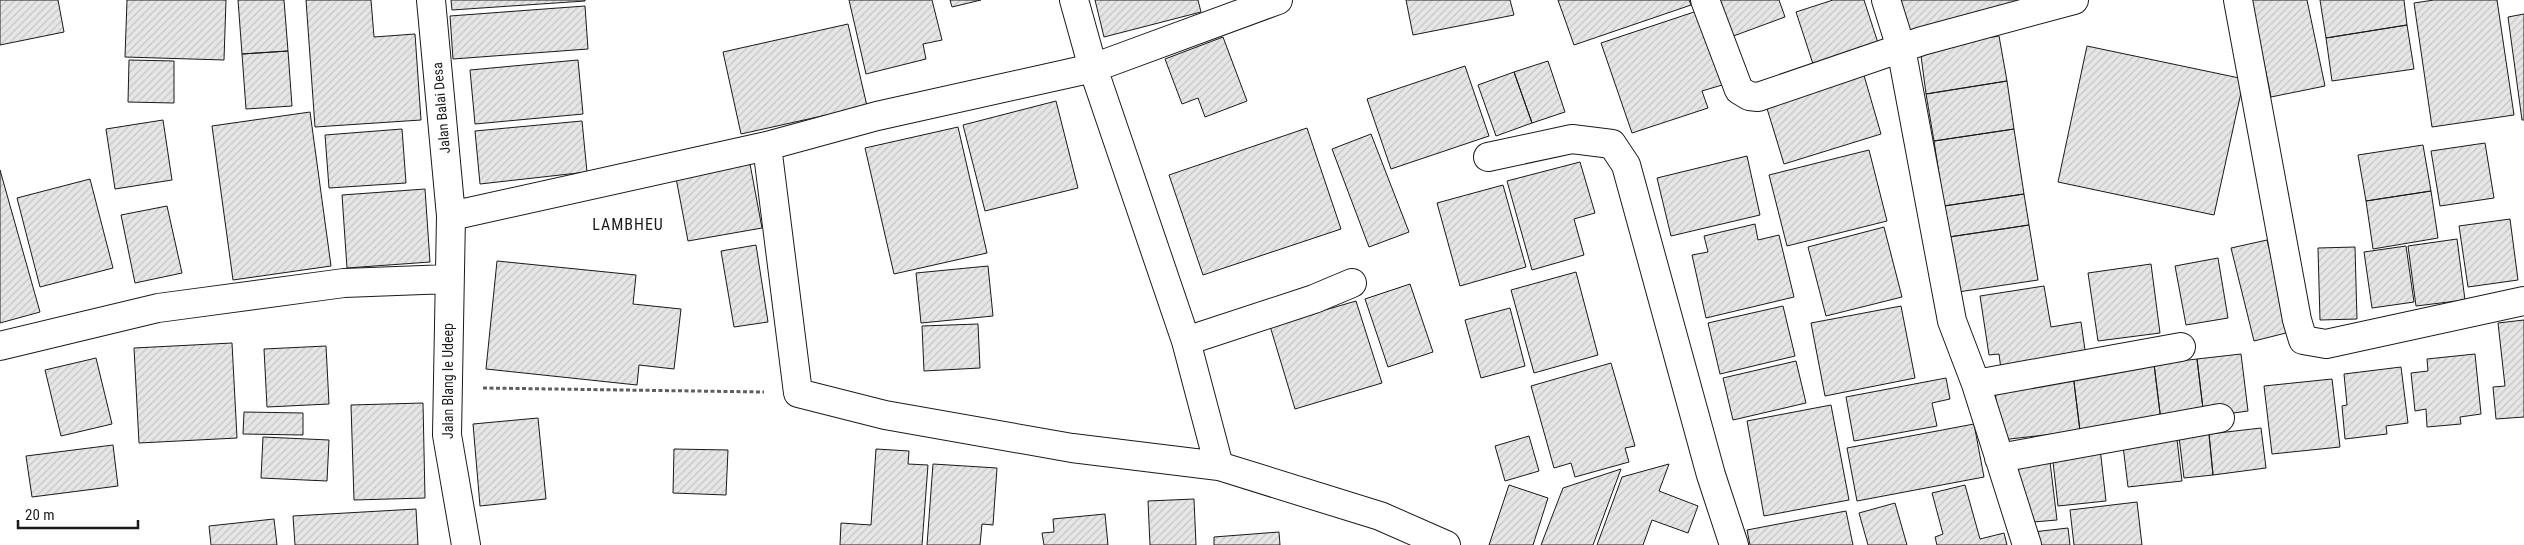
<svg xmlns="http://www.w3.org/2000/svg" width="2524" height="545" viewBox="0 0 2524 545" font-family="'Roboto Condensed',sans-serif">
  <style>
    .building { fill: url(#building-hatch); stroke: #1a1a1a }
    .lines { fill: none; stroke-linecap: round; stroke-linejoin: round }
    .minor-casing { stroke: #1a1a1a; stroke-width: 30 }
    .path { stroke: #5f5f5f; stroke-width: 3; stroke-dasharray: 4 2.5; stroke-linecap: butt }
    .minor { stroke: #fff; stroke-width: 28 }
    .labels { text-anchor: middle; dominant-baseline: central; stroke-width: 4; stroke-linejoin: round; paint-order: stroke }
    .street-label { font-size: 14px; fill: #1a1a1a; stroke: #fff }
    .quarter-label { font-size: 16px; letter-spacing: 1px; fill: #1a1a1a; stroke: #fff }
  </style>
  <defs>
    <pattern id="building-hatch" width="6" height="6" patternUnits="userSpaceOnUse" patternTransform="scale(1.25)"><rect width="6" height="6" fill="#e6e6e6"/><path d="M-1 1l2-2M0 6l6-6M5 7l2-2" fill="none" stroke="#c5c5c5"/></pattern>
  </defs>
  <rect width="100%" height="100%" fill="#fff"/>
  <!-- building -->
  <path class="building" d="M0 0H58L64 32 0 45Z
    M127 0H226L224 60 125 57Z
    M238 0H284L288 51 242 54Z
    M306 0H371L374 37 415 34 421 120 315 127Z
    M451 0H585V1L452 10Z
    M849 0H932L942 40 923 44 926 59 866 74Z
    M950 0H981L952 7Z
    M1095 0H1198L1201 12 1104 37Z
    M1406 0H1510L1514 15 1413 35Z
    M1558 0H1689L1691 5 1574 45Z
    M1717 0H1779L1785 17 1728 38Z
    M1833 0H1864L1878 43 1813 64 1796 12Z
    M1896 0H2024L1908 37Z
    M2251 0H2307L2325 86 2271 97Z
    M2320 0H2404L2407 25 2326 38Z
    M2434 0H2497L2514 115 2432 127 2414 3Z
    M585 6 588 49 453 59 450 16Z
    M1697 11 1722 85 1702 91 1708 108 1632 133 1601 43Z
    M2524 14V120H2522L2508 17Z
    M848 24 867 106 741 134 723 52Z
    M2407 25 2414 69 2332 81 2326 38Z
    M1999 36 2007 81 1926 94 1920 48Z
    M1223 37 1247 101 1205 117 1198 98 1182 104 1165 59Z
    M2087 46 2244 79 2214 215 2058 182Z
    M288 51 292 106 246 109 242 54Z
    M129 60 174 61V103L128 102Z
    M578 60 583 114 475 124 470 70Z
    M1548 61 1565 112 1532 123 1514 72Z
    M1465 66 1489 136 1391 169 1367 99Z
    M1514 72 1532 123 1496 136 1478 85Z
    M1863 72 1881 134 1784 164 1765 102Z
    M2007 81 2014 129 1934 141 1926 94Z
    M1056 101 1078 188 985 211 963 125Z
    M310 112 331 266 233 280 212 126Z
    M163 120 172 180 115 189 106 129Z
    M582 121 587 172 480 184 475 131Z
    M958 127 987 253 894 274 865 148Z
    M1307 128 1341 229 1203 275 1169 175Z
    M402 129 406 183 329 188 325 135Z
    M2014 129 2024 194 1944 206 1934 141Z
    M1371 134 1409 232 1369 247 1332 149Z
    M2485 143 2494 198 2440 206 2431 151Z
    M2423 145 2431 191 2366 201 2358 155Z
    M1869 150 1887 221 1787 246 1769 175Z
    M1747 156 1760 215 1671 236 1657 178Z
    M1580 162 1595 213 1574 219 1584 255 1532 270 1507 181Z
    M750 164 762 228 688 241 676 178Z
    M0 170 40 312 0 323Z
    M90 179 113 268 40 287 17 198Z
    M1503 185 1526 267 1460 286 1437 203Z
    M425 189 430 262 347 268 342 195Z
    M2431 191 2438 238 2373 249 2366 201Z
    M2024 194 2029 225 1949 237 1944 206Z
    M167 206 182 273 135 283 121 215Z
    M2510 219 2518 280 2468 287 2459 226Z
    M1755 224 1758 240 1779 235 1794 297 1706 318 1692 255 1708 252 1704 236Z
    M2029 225 2038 280 1958 292 1949 237Z
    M1884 227 1902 297 1826 316 1808 247Z
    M2457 239 2465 300 2416 306 2408 246Z
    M2267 240 2290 332 2254 341 2231 248Z
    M756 245 768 322 734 327 721 251Z
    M2406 246 2414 302 2372 308 2364 252Z
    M2355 247 2357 319 2320 320 2318 248Z
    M2218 258 2228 318 2186 325 2175 266Z
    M497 261 636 275 633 304 681 309 674 369 639 365 637 385 486 369Z
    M2151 264 2160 333 2098 341 2088 273Z
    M988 266 993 316 921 323 916 273Z
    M1576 272 1598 355 1534 373 1511 290Z
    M1410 284 1433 352 1388 367 1365 299Z
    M2044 286 2051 327 2081 322 2087 364 2002 377 1999 354 1989 355 1980 296Z
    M1356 301 1382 383 1295 409 1270 326Z
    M1783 306 1795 356 1720 374 1708 323Z
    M1901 306 1915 378 1825 396 1811 323Z
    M1510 308 1525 366 1481 378 1465 320Z
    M2524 320V417L2496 419 2493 387 2505 386 2498 323Z
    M978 324 980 368 924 371 922 326Z
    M232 343 237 438 139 443 134 348Z
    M326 346 329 404 267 407 264 349Z
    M2241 354 2248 411 2204 417 2197 359Z
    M2475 354 2481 414 2460 417 2461 424 2427 427 2426 409 2415 411 2411 373 2428 371 2427 359Z
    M96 358 112 424 61 436 45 370Z
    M2197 359 2204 417 2161 421 2154 364Z
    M1796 361 1806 403 1733 420 1723 378Z
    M1611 363 1635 446 1625 448 1629 462 1575 477 1571 463 1554 468 1531 386Z
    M2154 364 2161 421 2080 431 2073 374Z
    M2401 367 2408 423 2386 426 2387 434 2345 439 2342 406 2347 405 2344 374Z
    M2073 374 2080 431 2001 440 1994 383Z
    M1946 378 1950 399 1932 403 1937 426 1854 441 1846 397Z
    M2332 379 2340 447 2272 454 2264 386Z
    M423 403 425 498 354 500 351 405Z
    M1831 405 1849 500 1764 516 1747 421Z
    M244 412 303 413V435L243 434Z
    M538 418 546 499 480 506 473 424Z
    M1974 424 1984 477 1857 501 1847 448Z
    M2261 428 2266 468 2213 475 2209 434Z
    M2209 434 2213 475 2184 478 2179 437Z
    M1529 436 1539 471 1505 481 1495 446Z
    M263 437 329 440 327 481 261 478Z
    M2177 440 2182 481 2128 487 2123 446Z
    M113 445 118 486 32 497 26 456Z
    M2100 448 2106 501 2058 506 2052 453Z
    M674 449 728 450 726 495 673 493Z
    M876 449 909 451 908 464 928 465 922 545H840L841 523 871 525Z
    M2050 462 2057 520 2022 523 2015 466Z
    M933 464 997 468 993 525 982 524 980 545H927Z
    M1669 464 1659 491 1698 506 1688 533 1652 520 1643 545H1597L1622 477Z
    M1621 469 1593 545H1541L1563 488Z
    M1509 485 1548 498 1533 545H1489Z
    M1965 485 1980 539 2004 533 2007 545H1937L1935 537 1943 534 1932 493Z
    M1194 499 1196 545H1150L1148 501Z
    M2137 502 2142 545H2074L2070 510Z
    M1895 503 1907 545H1868L1859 513Z
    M416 509 418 545H295L293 516Z
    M1846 511 1853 545H1750L1747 530Z
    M1105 514 1108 545H1044L1042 533 1054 532 1053 519Z
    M274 519 277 545H211L209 526Z
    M2068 528 2070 545H2035L2033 532Z
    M1279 532 1280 545H1214V537Z"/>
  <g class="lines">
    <defs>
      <path id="minor" d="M431 0 451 216 447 435 466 545
        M1074 0 1093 68 1186 341 1219 466
        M1705 0 1739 90 1749 96 1758 97 1922 41 2074 0
        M1886 0 1901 48 1952 321 1976 384 2027 545
        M2238 0 2297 320 2303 340 2326 344 2524 301
        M767 146 798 393 885 415 1072 448 1219 466 1380 516 1446 545
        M1488 157 1572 139 1612 144 1626 165 1711 475 1734 545
        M451 216 767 146 877 116 1093 68 1278 0
        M1186 341 1314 299 1352 283
        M0 346 158 308 344 283 449 279
        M1976 384 2181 347
        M1999 458 2220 418"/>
    </defs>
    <!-- minor casing -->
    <use href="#minor" class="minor-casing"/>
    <!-- path -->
    <path class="path" d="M483 388 764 392"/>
    <!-- minor -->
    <use href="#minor" class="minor"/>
  </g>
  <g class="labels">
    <!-- street labels -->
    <g class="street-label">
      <text transform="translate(441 108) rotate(-95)">Jalan Balai Desa</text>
      <text transform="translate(448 381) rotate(-90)">Jalan Blang Ie Udeep</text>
    </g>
    <!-- quarter labels -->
    <g class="quarter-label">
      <text x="628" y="224">LAMBHEU</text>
    </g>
  </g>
  <!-- scale -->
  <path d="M18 520v8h120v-8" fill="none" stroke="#1a1a1a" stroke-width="2.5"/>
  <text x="25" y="520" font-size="15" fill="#1a1a1a" stroke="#ffffff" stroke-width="4" paint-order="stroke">20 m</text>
</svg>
